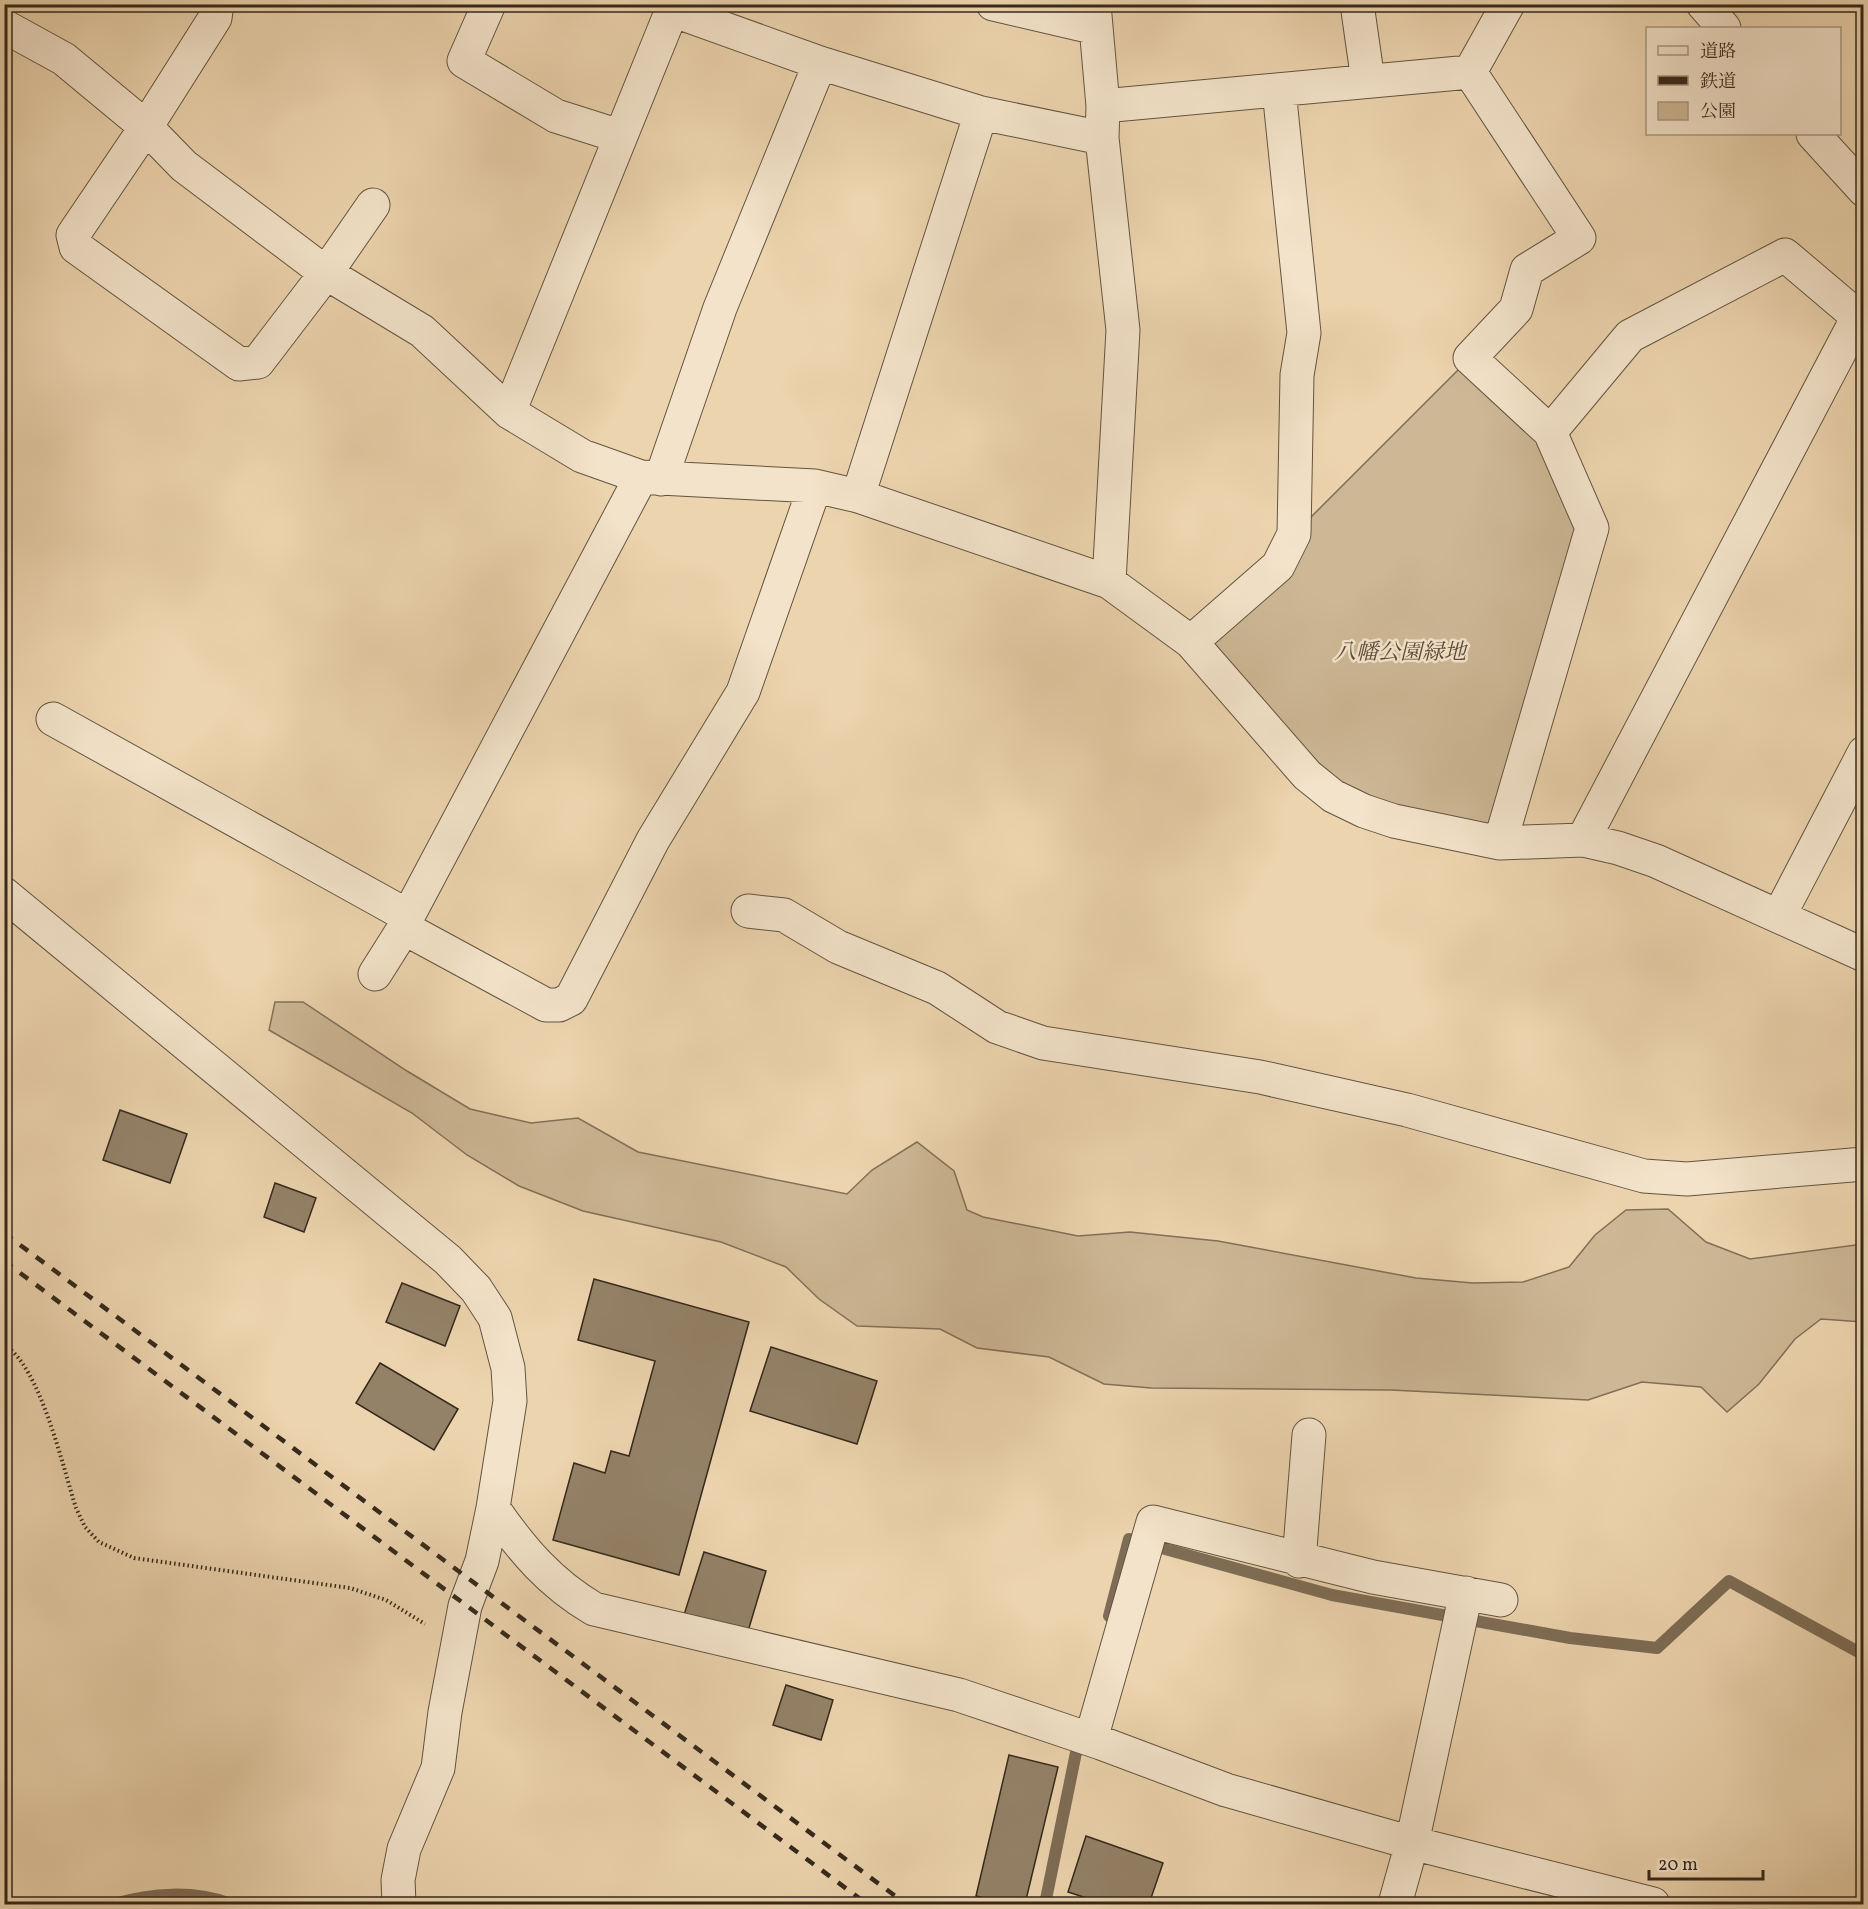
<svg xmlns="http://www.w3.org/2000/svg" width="1868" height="1909" viewBox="0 0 1868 1909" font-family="Vollkorn,'Noto Serif JP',serif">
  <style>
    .green { fill: #cdb795; stroke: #817058; stroke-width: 1.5 }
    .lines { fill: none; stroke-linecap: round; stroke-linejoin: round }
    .stream { stroke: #7e6d56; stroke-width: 12 }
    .building { fill: #948268; stroke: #35291c; stroke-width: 1.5 }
    .minor-casing { stroke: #635440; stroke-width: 35 }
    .path { stroke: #35291c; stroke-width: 4; stroke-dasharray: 1.5 3; stroke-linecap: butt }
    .minor { stroke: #f3e3ca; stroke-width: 33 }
    .rail { stroke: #35291c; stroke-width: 4.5; stroke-dasharray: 10 10; stroke-linecap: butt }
    .labels { text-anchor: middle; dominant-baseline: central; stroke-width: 5; stroke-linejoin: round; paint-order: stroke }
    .park-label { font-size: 22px; font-style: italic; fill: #5b4c3a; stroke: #f3e3ca }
  </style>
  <rect width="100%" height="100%" fill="#ecd4ae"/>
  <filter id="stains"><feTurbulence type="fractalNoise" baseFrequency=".00333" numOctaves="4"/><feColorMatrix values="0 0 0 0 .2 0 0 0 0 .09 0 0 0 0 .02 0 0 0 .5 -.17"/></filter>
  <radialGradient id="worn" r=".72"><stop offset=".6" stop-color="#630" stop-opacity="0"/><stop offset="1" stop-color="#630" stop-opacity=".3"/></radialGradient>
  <!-- green -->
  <path class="green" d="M1470 358 1550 432 1592 528 1500 843 1364 811 1191 642 1294 534Z
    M275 1002H303L407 1071 470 1109 531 1123 578 1118 638 1152 847 1194 872 1170 917 1142 954 1171 967 1210 983 1217 1078 1236 1130 1232 1218 1241 1416 1278 1473 1283 1523 1282 1569 1267 1595 1235 1626 1210 1668 1209 1706 1242 1750 1259 1863 1244V1322L1821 1319 1795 1339 1759 1384 1727 1412 1701 1387 1642 1382 1588 1400 1391 1390 1151 1388 1104 1384 1049 1357 977 1348 940 1329 857 1326 819 1299 786 1267 721 1242 583 1211 519 1186 467 1155 412 1113 269 1030Z"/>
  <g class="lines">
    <!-- stream -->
    <path class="stream" d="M1109 1616 1129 1539 1332 1595 1570 1638 1657 1648 1729 1581 1864 1655
      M114 1904C151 1893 194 1890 231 1904
      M1045 1904 1079 1738"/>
  </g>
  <!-- building -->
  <path class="building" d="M120 1110 187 1134 170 1183 103 1160Z
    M275 1183 316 1198 304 1232 264 1217Z
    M594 1279 749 1322 679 1575 553 1540 574 1463 605 1473 611 1451 629 1456 655 1361 578 1340Z
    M402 1283 460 1306 445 1346 386 1322Z
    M771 1347 877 1381 857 1444 750 1411Z
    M380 1363 458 1409 434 1450 356 1403Z
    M704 1552 766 1571 746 1638 683 1618Z
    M786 1685 833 1700 821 1740 773 1725Z
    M1009 1755 1058 1767 1025 1904H1010L976 1896Z
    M1086 1836 1163 1863 1149 1904H1105L1068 1892Z"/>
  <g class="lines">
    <defs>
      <path id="minor" d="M217 4 215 18 146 127 73 235 76 247 239 364 258 362 326 273 373 205
        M489 4 464 61 556 116 619 136
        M993 4 1096 28
        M1094 4 1103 106 1102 138 1123 330 1109 582
        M1357 4 1368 81
        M1703 4 1724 28
        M4 26 64 59 146 127 184 166 326 273 422 331 509 412 582 456 641 477 815 486 858 496 1109 582 1191 642 1307 775 1333 796 1364 811 1394 821 1500 843 1583 840 1618 848 1656 861 1864 955
        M1470 72 1579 238 1527 270 1516 309 1470 358 1550 432 1592 528 1500 843
        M1103 106 1470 72 1508 4
        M1813 134 1864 190
        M509 412 672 10 820 63 981 113 1102 138
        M1550 432 1630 336 1785 255 1858 317 1583 840
        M661 479 720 308 820 63
        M858 496 981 113
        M1191 642 1278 566 1294 534 1297 375 1304 333 1279 90
        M53 719 408 916
        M4 894 448 1260 476 1289 495 1318 508 1368 510 1401 493 1508 482 1561 465 1606 445 1712 438 1768 404 1849 398 1880 399 1904
        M748 911 784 915 838 947 937 988 997 1027 1043 1043 1260 1077 1407 1110 1644 1176 1687 1179 1864 1164
        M1779 916 1864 753
        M404 928 546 1005H559L571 999 653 840 743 692 815 486
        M375 974 404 928 408 916 641 477
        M493 1508C522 1550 550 1583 594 1609L959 1695 1101 1743 1226 1790 1412 1843 1653 1904
        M1299 1561 1309 1435
        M1091 1739 1153 1522 1373 1577 1501 1600
        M1395 1904 1412 1843 1466 1593"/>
    </defs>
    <!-- minor casing -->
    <use href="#minor" class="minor-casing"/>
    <!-- path -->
    <path class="path" d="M4 1345C40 1365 63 1468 76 1508L85 1527 99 1542 134 1558 350 1588 386 1600 425 1624"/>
    <!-- minor -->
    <use href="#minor" class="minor"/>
    <!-- rail -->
    <path class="rail" d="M4 1233 906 1904
      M4 1261 867 1904"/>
  </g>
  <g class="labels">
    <!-- park labels -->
    <g class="park-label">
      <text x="1400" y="653">八幡公園緑地</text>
    </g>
  </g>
  <!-- margin -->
  <rect width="1868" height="1909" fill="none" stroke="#ecd4ae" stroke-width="24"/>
  <rect x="6" y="6" width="1856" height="1897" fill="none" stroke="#35291c" stroke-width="3"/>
  <rect x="12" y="12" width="1844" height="1885" fill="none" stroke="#35291c" stroke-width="1.5"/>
  <!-- legend -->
  <rect x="1646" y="27" width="195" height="108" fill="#f3e3ca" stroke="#a79984" stroke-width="1.5"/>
  <rect x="1658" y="46" width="30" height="9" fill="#f3e3ca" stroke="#a79984" stroke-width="1.5"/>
  <text x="1700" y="57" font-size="18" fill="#35291c">道路</text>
  <rect x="1658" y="76" width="30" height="9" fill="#35291c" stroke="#a79984" stroke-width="1.5"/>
  <text x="1700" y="87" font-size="18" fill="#35291c">鉄道</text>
  <rect x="1658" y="102" width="30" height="18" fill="#cdb795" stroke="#a79984" stroke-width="1.5"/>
  <text x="1700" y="117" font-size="18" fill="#35291c">公園</text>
  <!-- scale -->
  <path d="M1649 1870v9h114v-9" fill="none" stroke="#35291c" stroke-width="3"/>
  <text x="1658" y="1870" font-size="18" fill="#35291c" stroke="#f3e3ca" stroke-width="4.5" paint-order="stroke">20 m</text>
  <rect width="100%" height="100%" filter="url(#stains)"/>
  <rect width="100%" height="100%" fill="url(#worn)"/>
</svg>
